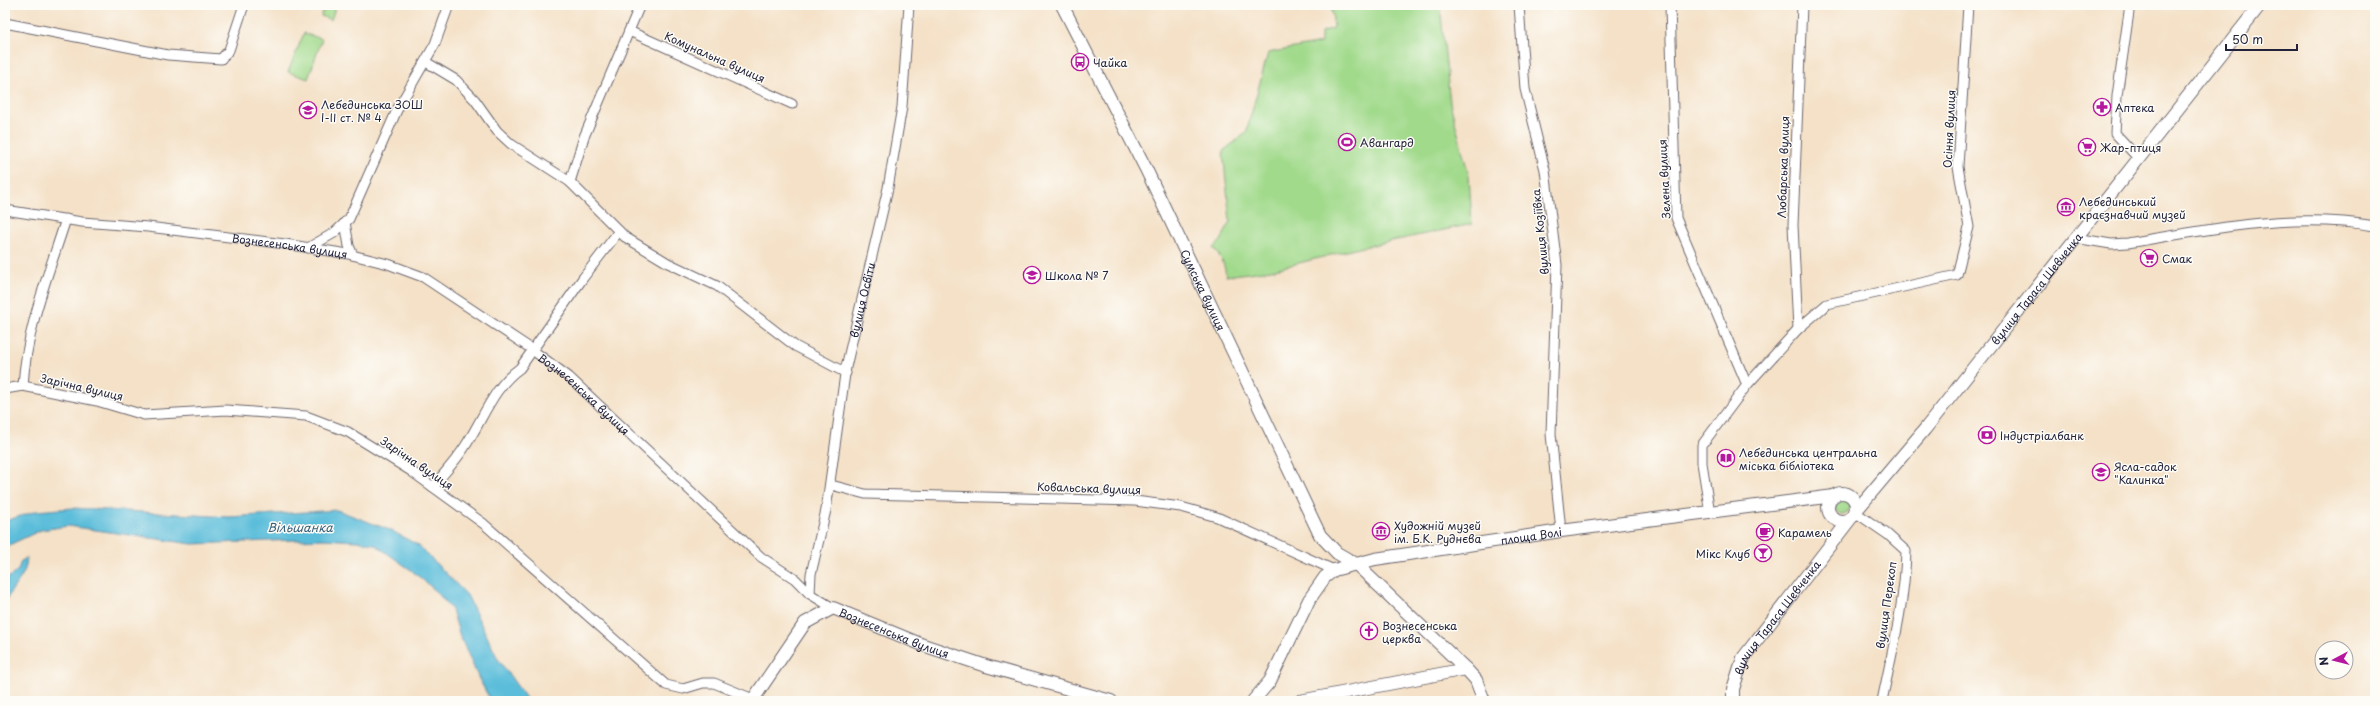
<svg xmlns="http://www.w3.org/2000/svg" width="2380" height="706" viewBox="0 0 2380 706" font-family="'Playpen Sans',sans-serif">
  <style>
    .green { fill: #a2da8c; stroke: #627e64 }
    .water { fill: #5cbdda; stroke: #3f708a }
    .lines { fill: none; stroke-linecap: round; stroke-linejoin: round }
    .street-casing { stroke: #6c656c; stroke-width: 11 }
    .secondary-casing { stroke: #6c656c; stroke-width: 14 }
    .street { stroke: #fff; stroke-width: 9 }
    .secondary { stroke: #fff; stroke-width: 12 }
    .labels { text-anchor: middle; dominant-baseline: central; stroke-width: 3; stroke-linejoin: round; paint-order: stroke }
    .street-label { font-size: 11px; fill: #22223b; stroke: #fdfcf7 }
    .poi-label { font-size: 11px; fill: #22223b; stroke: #fdfcf7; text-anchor: start }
    .water-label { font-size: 12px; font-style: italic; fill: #39607b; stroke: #fdfcf7 }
  </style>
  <rect width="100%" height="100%" fill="#fdfcf7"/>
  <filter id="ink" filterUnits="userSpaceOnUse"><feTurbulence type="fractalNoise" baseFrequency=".025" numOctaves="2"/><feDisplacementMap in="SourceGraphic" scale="8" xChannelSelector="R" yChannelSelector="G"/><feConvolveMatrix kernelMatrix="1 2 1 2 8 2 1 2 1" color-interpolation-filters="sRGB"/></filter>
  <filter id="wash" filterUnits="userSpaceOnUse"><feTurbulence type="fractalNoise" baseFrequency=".012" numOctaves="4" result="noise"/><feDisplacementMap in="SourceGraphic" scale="16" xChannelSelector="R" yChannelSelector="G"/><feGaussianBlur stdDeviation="0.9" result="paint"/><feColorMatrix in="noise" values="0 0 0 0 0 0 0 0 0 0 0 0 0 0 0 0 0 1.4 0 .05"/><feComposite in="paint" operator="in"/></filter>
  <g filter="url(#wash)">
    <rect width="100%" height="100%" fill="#f4e1c7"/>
    <!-- green -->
    <path class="green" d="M325 5H336L331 20 321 16Z
      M1331 5H1440L1450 103 1469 176 1472 224 1359 248 1271 270 1226 276C1225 265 1221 256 1213 248L1221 241 1230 221 1223 151 1246 133 1268 53 1321 43V32L1334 28Z
      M304 33 322 39 308 79 288 72Z
      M1835 507a7 7 0 1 1 14 0a7 7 0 1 1-14 0Z"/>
    <!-- water -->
    <path class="water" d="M73 508 229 517 337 510 390 530 418 545 467 595 498 659 528 701H491L479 679 460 636 452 610 436 591 411 570 374 544 357 541 323 539 192 544 68 526 41 530 5 547V521L36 511Z
      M27 558C27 577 11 586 5 604L7 579 18 570 21 561Z"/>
  </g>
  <g filter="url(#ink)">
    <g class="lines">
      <defs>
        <g id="street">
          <path d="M1519 5 1525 89 1545 170 1557 265 1551 434 1561 531"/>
          <path d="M1670 5 1676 218 1747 385"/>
          <path d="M2130 5 2117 96 2115 133 2138 158"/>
          <path d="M5 23 168 55 221 59 229 50 244 5"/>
          <path d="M629 31 792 104"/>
          <path d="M426 62 456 80 475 100 497 131 511 144 570 182 625 237 668 263 717 286 795 346 846 373"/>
          <path d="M570 182 584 137 640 5"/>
          <path id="s1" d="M5 210 82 222 148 227 285 244 348 254 388 264 423 277 527 346 569 377 761 557 795 579 810 594 833 608"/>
          <path d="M345 222 349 246 353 255"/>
          <path d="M2075 238 2111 244 2128 243C2210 229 2292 212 2375 226"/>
          <path d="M308 248 334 233 349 219 397 110 435 44 449 5"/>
          <path d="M1798 329 1793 225 1802 5"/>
          <path d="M23 386C26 329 49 273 66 219"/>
          <path d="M5 389 23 386 97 401 144 415 226 410 306 416 348 432 411 471 484 524 666 685 683 689 703 683H714L753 699"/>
          <path d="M831 485 865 494 1135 501 1181 507 1217 517 1334 570"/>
          <path d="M433 487C443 474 455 462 464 448 483 420 492 388 520 368L583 278 619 231"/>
          <path d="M1855 512 1887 534 1906 551C1905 602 1892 652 1882 701"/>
          <path d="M1710 513 1702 463V445L1747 385 1798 329 1827 304 1957 275 1969 227 1958 167 1968 5"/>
          <path id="s2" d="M810 594 811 574 826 510 846 367 888 188 902 107 909 5"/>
        </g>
        <g id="secondary">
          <path id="s3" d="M1062 5 1146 169 1320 535 1337 553 1356 564 1466 669 1476 680 1484 701"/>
          <circle cx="1842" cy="507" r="14"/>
          <path id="s4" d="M1855 512 1925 429 2260 5"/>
          <path id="s5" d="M752 701 805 623 833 608 923 645 986 666 1111 701"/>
          <path id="s6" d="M1253 701 1270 681 1309 600 1325 577 1334 570 1375 559 1561 531 1834 496"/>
          <path d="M1300 701 1466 669"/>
          <path id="s7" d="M1733 701V689L1743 658 1851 518"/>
        </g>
      </defs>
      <!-- street casing -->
      <use href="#street" class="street-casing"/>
      <!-- secondary casing -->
      <use href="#secondary" class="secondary-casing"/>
      <!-- street -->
      <use href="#street" class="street"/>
      <!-- secondary -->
      <use href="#secondary" class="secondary"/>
    </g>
  </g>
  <!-- icons -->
  <defs>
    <symbol id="bus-ring" viewBox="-11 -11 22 22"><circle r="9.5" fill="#fdfcf7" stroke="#b5179e" stroke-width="1.5"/><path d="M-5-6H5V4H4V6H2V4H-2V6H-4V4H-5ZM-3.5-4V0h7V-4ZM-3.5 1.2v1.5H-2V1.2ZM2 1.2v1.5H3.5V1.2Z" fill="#b5179e"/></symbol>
    <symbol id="pharmacy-ring" viewBox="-11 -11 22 22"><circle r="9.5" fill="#fdfcf7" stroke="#b5179e" stroke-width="1.5"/><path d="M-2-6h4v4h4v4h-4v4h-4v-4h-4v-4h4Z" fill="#b5179e"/></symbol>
    <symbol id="school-ring" viewBox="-11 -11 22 22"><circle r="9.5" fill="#fdfcf7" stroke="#b5179e" stroke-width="1.5"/><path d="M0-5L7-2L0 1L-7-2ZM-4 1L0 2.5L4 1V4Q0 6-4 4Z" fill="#b5179e"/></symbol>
    <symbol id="stadium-ring" viewBox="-11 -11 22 22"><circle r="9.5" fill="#fdfcf7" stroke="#b5179e" stroke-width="1.5"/><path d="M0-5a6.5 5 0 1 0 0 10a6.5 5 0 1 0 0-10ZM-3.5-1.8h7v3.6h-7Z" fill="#b5179e"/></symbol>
    <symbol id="supermarket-ring" viewBox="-11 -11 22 22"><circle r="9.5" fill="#fdfcf7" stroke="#b5179e" stroke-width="1.5"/><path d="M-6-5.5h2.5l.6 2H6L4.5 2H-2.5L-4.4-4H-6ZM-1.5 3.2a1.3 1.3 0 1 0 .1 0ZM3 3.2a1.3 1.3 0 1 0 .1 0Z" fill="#b5179e"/></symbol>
    <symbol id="museum-ring" viewBox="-11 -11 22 22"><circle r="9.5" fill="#fdfcf7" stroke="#b5179e" stroke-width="1.5"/><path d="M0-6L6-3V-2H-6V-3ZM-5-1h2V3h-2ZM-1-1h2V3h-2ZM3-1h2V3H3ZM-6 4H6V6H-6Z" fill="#b5179e"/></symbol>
    <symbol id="bank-ring" viewBox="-11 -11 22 22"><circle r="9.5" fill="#fdfcf7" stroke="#b5179e" stroke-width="1.5"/><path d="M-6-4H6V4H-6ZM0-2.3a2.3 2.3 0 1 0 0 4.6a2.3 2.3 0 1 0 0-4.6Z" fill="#b5179e"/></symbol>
    <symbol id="library-ring" viewBox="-11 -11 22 22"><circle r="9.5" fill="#fdfcf7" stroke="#b5179e" stroke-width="1.5"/><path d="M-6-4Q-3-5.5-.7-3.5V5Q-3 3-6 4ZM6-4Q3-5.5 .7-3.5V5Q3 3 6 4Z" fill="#b5179e"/></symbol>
    <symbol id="cafe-ring" viewBox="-11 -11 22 22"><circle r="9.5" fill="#fdfcf7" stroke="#b5179e" stroke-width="1.5"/><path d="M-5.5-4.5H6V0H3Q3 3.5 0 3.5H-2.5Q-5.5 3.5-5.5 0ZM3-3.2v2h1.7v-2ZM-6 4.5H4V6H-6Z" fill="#b5179e"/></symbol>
    <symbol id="bar-ring" viewBox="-11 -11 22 22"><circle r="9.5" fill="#fdfcf7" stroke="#b5179e" stroke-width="1.5"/><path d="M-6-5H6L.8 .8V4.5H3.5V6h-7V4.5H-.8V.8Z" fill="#b5179e"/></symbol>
    <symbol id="church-ring" viewBox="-11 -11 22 22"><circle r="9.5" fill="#fdfcf7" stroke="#b5179e" stroke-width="1.5"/><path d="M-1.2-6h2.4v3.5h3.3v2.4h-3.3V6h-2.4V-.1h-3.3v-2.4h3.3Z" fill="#b5179e"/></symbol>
  </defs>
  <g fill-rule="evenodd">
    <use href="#bus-ring" x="1070" y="52" width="20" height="20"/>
    <use href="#pharmacy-ring" x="2092" y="97" width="20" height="20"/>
    <use href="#school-ring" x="298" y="100" width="20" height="20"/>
    <use href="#stadium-ring" x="1337" y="132" width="20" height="20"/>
    <use href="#supermarket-ring" x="2077" y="137" width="20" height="20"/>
    <use href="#museum-ring" x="2056" y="197" width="20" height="20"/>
    <use href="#supermarket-ring" x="2139" y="248" width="20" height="20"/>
    <use href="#school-ring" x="1022" y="265" width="20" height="20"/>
    <use href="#bank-ring" x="1977" y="425" width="20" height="20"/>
    <use href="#library-ring" x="1716" y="448" width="20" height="20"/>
    <use href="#school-ring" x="2091" y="462" width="20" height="20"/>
    <use href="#museum-ring" x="1371" y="521" width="20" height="20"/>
    <use href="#cafe-ring" x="1755" y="522" width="20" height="20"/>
    <use href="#bar-ring" x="1753" y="543" width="20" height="20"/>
    <use href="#church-ring" x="1359" y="621" width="20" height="20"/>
  </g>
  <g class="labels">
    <!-- street labels -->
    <g class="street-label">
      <text transform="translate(715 57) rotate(24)">Комунальна вулиця</text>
      <text transform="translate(1949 129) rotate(-87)">Осіння вулиця</text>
      <text transform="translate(1783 167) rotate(-88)">Любарська вулиця</text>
      <text transform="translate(1664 179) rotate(-93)">Зелена вулиця</text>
      <text transform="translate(1540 232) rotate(-96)">вулиця Козіївка</text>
      <text stroke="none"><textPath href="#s1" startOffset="287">Вознесенська вулиця</textPath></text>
      <text stroke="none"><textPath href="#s4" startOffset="288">вулиця Тараса Шевченка</textPath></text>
      <text stroke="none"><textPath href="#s3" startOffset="318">Сумська вулиця</textPath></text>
      <text stroke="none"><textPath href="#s2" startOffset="299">вулиця Освіти</textPath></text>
      <text transform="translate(82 387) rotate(13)">Зарічна вулиця</text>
      <text stroke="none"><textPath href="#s1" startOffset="624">Вознесенська вулиця</textPath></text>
      <text transform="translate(417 463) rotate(34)">Зарічна вулиця</text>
      <text transform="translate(1089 488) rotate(2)">Ковальська вулиця</text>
      <text stroke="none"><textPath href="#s6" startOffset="356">площа Волі</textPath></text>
      <text transform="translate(1886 605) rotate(-82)">вулиця Перекоп</text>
      <text stroke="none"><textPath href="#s7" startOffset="97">вулиця Тараса Шевченка</textPath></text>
      <text stroke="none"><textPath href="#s5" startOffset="192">Вознесенська вулиця</textPath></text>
    </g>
    <!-- poi labels -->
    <g class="poi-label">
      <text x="1093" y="62">Чайка</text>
      <text x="321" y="104">Лебединська ЗОШ<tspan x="321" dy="13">І-ІІ ст. № 4</tspan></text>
      <text x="2115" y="107">Аптека</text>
      <text x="1360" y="142">Авангард</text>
      <text x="2100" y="147">Жар-птиця</text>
      <text x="2079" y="201">Лебединський<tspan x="2079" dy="13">краєзнавчий музей</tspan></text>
      <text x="2162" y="258">Смак</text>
      <text x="1045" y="275">Школа № 7</text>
      <text x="2000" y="435">Індустріалбанк</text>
      <text x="1739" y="452">Лебединська центральна<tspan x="1739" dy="13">міська бібліотека</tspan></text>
      <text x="2114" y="466">Ясла-садок<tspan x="2114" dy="13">"Калинка"</tspan></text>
      <text x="1394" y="525">Художній музей<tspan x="1394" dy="13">ім. Б.К. Руднєва</tspan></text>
      <text x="1778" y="532">Карамель</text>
      <text x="1750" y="553" text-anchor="end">Мікс Клуб</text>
      <text x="1382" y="625">Вознесенська<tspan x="1382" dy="13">церква</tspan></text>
    </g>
    <!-- water labels -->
    <g class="water-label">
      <text x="300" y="527">Вільшанка</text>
    </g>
  </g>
  <!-- margin -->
  <rect width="2380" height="706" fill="none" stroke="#fdfcf7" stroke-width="20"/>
  <!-- north arrow -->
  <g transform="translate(2334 660) rotate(263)"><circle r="19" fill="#fdfcf7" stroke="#a5a5ac"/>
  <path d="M0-3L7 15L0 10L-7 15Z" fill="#b5179e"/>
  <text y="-6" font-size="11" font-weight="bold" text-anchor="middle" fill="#22223b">N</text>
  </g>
  <!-- scale -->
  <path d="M2226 44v6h71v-6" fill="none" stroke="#22223b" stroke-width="2"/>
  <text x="2232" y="44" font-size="12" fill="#22223b" stroke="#fdfcf7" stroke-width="3" paint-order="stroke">50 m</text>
</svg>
